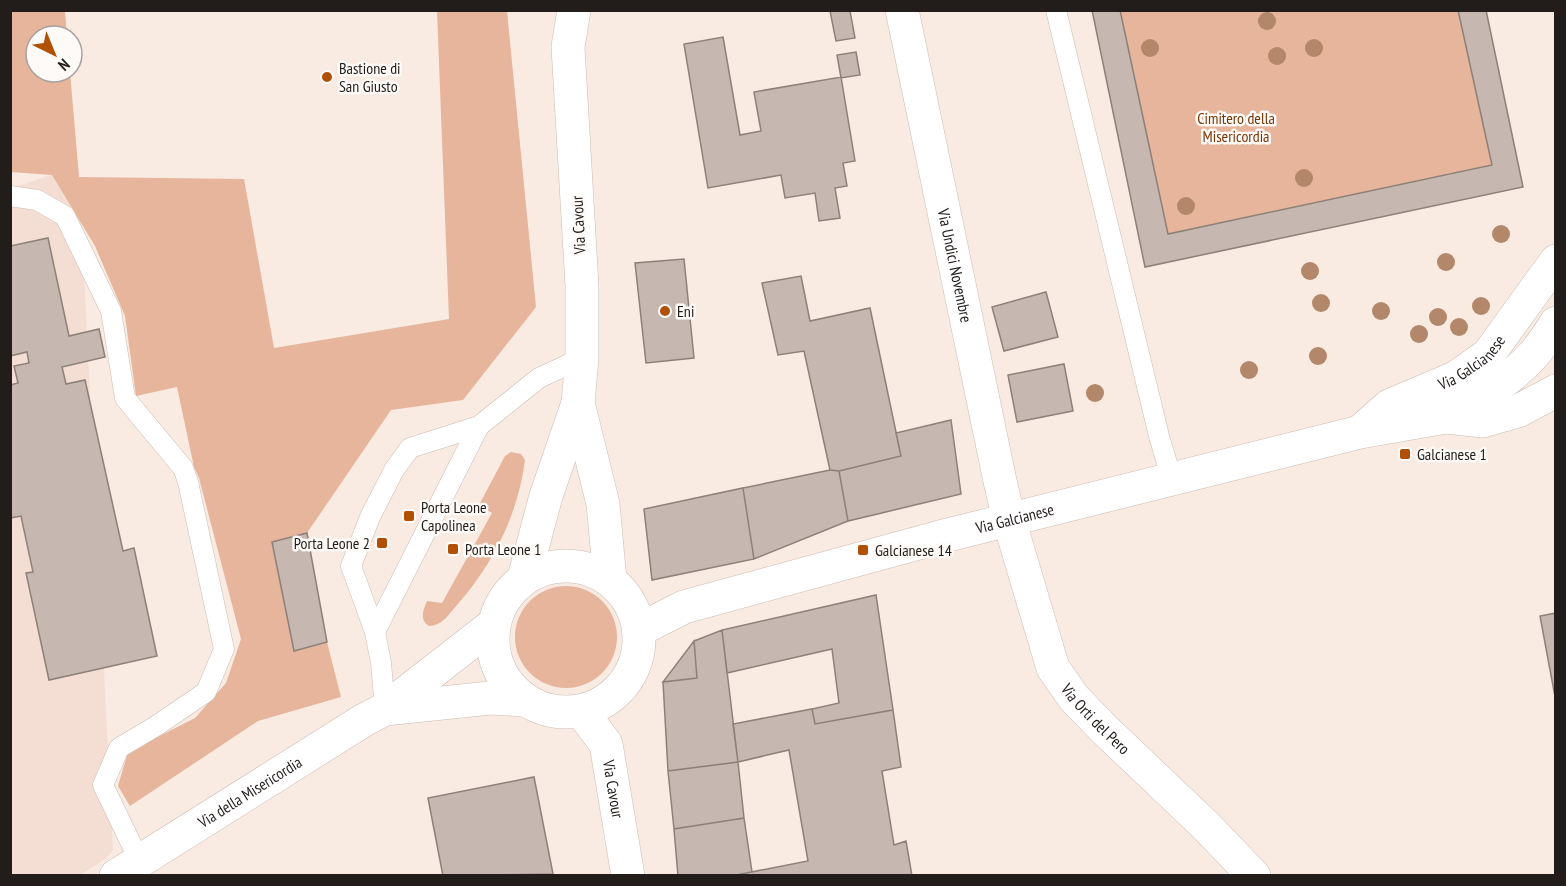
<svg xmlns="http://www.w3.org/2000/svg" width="1566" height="886" viewBox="0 0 1566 886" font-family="'PT Sans Narrow',sans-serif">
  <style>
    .built { fill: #f4ddd2 }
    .green { fill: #e6b59b }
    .building { fill: #c6b8b0; stroke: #8d8079; stroke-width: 1.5 }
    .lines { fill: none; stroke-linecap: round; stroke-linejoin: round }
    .lane-casing { stroke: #cbbcb4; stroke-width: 21 }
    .street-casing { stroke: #cbbcb4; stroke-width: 34 }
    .secondary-casing { stroke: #cbbcb4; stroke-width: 34 }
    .lane { stroke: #fff; stroke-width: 20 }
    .street { stroke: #fff; stroke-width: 33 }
    .secondary { stroke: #fff; stroke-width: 33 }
    .tree { fill: #b2876a }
    .poi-dot { fill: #af5005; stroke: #fdfaf8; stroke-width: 2 }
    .labels { text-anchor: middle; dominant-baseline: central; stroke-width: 5; stroke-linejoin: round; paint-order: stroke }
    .poi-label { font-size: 16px; fill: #221c1a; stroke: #fdfaf8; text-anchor: start }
    .park-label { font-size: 16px; fill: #783607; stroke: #fdfaf8 }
    .street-label { font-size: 16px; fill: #221c1a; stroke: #fdfaf8 }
  </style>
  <rect width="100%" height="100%" fill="#f9eae2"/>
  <!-- built -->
  <path class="built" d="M52 175 79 177 113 850 105 859 80 875 11 876V188Z"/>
  <!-- green -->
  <path class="green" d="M10 11H72L65 12 67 36H36V72H70L79 177 244 179 274 348 449 319 437 11H507L536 307 463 400 391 410 307 533 272 542 294 650 327 642 341 697 258 721 130 806 118 786 128 752 195 718 226 683 241 639 199 478 194 467 177 387 136 396 125 316 95 246 52 175 11 172Z
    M1092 11H1486L1523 187 1145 267Z
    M511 452 521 454 525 460C518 515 493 564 457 605 449 614 442 626 429 626 419 619 423 611 427 601L442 603 492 513 479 505 505 456Z
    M515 637a51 51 0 1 1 102 0a51 51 0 1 1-102 0Z"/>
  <!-- building -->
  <path class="building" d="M1092 10H1120L1168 234 1492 165 1458 10H1486L1523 187 1145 267Z
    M830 11H850L855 38 836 41Z
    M723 37 740 135 761 131 754 92 841 77 855 161 843 163 847 186 835 188 840 218 819 221 815 193 785 198 781 175 708 188 684 44Z
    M856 52 860 75 841 78 837 55Z
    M48 238 69 336 99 329 105 357 62 367 66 384 85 380 123 551 134 548 157 656 49 680 26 573 33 572 21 516 10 518V385L18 383 14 366 29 363 27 352 10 356V246Z
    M684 259 694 358 646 363 635 263Z
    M801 276 810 321 870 308 901 456 839 471 830 470 804 351 778 355 762 283Z
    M1046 292 1058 337 1004 351 992 307Z
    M1064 364 1073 411 1017 422 1008 375Z
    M951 420 961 494 848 521 839 471 901 456 896 433Z
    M830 470 839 471 848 521 754 559 743 488Z
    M743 488 754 559 652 580 644 509Z
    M307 533 327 642 294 651 272 542Z
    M876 595 893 710 815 724 812 709 839 703 832 649 727 673 722 630Z
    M1556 613V702L1540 616Z
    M722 630 738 762 668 771 663 682 697 678 694 641Z
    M694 641 697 678 663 682Z
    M812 709 815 724 893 710 901 767 882 771 894 845 906 841 912 876H731L808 861 789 750 738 762 733 724Z
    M738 762 744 818 674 829 668 771Z
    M534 777 553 874 443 876 428 798Z
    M744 818 752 872 731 876H678L674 829Z"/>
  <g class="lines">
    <defs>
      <path id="lane" d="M1056 10 1159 436 1172 480
        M10 196 37 200 65 216 111 311 125 398 183 468 188 482 224 649 206 692 156 726 119 748 103 785 139 860
        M375 632 479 426
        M385 709 381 663 375 632 351 566 370 517 394 470 410 448 479 426 539 378 582 358"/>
      <g id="street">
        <path d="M1446 417C1478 399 1509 382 1534 354 1542 345 1549 334 1556 323"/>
        <path id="s1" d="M1363 429 1389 406 1455 378 1488 355 1556 261"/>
        <path id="s2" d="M639 630 684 607 944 536 1360 432 1446 417 1483 421 1518 411 1556 391"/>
        <path d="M385 709 490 698 525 700"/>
        <path id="s3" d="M116 876 364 720 385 709 493 625"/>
      </g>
      <g id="secondary">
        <path id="s4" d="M902 10 1000 481 1009 520 1053 668 1074 698 1104 729 1205 825 1254 876"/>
        <path d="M578 403 603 504 610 580"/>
        <circle cx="566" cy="639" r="73"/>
        <path d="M524 578 546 496 578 403 582 358V286L568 47 574 10"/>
        <path id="s5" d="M581 711 606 744 628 876"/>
      </g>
    </defs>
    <!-- lane casing -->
    <use href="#lane" class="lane-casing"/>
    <!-- street casing -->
    <use href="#street" class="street-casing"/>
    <!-- secondary casing -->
    <use href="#secondary" class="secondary-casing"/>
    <!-- lane -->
    <use href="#lane" class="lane"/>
    <!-- street -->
    <use href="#street" class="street"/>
    <!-- secondary -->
    <use href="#secondary" class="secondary"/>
  </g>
  <!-- trees -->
  <g class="tree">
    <circle cx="1267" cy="21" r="9"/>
    <circle cx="1150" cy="48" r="9"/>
    <circle cx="1314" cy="48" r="9"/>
    <circle cx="1277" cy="56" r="9"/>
    <circle cx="1304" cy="178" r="9"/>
    <circle cx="1186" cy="206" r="9"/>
    <circle cx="1501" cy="234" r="9"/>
    <circle cx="1446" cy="262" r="9"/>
    <circle cx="1310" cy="271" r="9"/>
    <circle cx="1321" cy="303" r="9"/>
    <circle cx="1481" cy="306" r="9"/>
    <circle cx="1381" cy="311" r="9"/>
    <circle cx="1438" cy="317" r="9"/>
    <circle cx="1459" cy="327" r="9"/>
    <circle cx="1419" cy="334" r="9"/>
    <circle cx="1318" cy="356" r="9"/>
    <circle cx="1249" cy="370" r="9"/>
    <circle cx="1095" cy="393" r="9"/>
  </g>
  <!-- markers -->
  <g class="poi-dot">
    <circle cx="327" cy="77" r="6"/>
    <circle cx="665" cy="311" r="6"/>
    <rect x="1399" y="448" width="12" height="12" rx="3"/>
    <rect x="403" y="510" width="12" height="12" rx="3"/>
    <rect x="376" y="537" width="12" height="12" rx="3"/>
    <rect x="447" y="543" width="12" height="12" rx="3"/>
    <rect x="857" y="544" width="12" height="12" rx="3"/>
  </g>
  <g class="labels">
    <!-- poi labels -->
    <g class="poi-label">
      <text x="339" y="68">Bastione di<tspan x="339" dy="18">San Giusto</tspan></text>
      <text x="677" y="311">Eni</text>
      <text x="1417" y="454">Galcianese 1</text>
      <text x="421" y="507">Porta Leone<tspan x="421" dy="18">Capolinea</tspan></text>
      <text x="370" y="543" text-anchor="end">Porta Leone 2</text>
      <text x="465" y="549">Porta Leone 1</text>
      <text x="875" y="550">Galcianese 14</text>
    </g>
    <!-- park labels -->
    <g class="park-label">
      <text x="1236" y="118">Cimitero della<tspan x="1236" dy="18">Misericordia</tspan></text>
    </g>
    <!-- street labels -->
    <g class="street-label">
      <text transform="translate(578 225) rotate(-93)">Via Cavour</text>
      <text stroke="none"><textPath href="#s4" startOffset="261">Via Undici Novembre</textPath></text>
      <text stroke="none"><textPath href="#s1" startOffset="129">Via Galcianese</textPath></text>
      <text stroke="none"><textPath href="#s2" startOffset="393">Via Galcianese</textPath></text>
      <text stroke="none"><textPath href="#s4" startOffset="742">Via Orti del Pero</textPath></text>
      <text stroke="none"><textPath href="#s5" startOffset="87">Via Cavour</textPath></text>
      <text stroke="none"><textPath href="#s3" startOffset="158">Via della Misericordia</textPath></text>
    </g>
  </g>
  <!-- border -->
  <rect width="1566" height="886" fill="none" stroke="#221c1a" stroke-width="24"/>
  <!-- north arrow -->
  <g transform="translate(54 54) rotate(137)"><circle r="28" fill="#fdfaf8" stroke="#a5a19f" stroke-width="1.5"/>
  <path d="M0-4.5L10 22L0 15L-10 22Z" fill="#af5005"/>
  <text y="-9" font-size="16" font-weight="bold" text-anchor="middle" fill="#221c1a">N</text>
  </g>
</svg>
